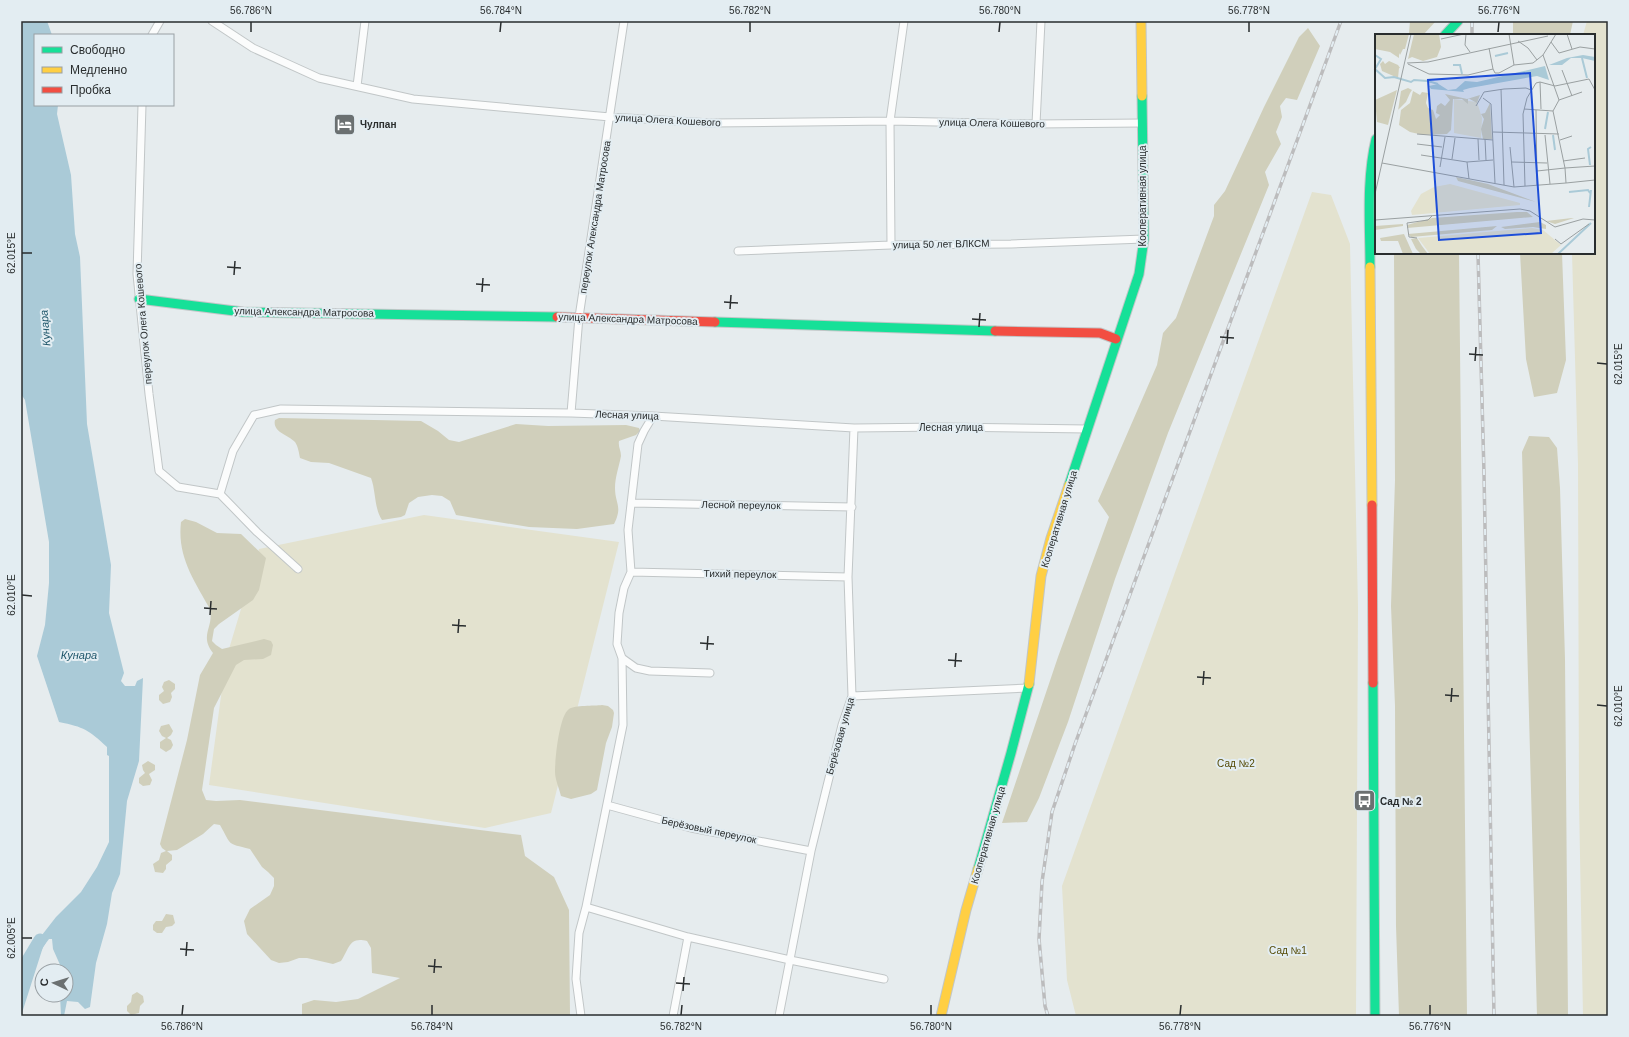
<svg xmlns="http://www.w3.org/2000/svg" width="1629" height="1037" viewBox="0 0 1629 1037" font-family="Helvetica,sans-serif">
  <style>
    .green { fill: #e3e2cf }
    .forest { fill: #d0cfbb }
    .water { fill: #aacad7 }
    .lines { fill: none; stroke-linecap: round; stroke-linejoin: round }
    .river { stroke: #aacad7; stroke-width: 13 }
    .street-casing { stroke: #c1c6c7; stroke-width: 9 }
    .fast-casing { stroke: #c1c6c7; stroke-width: 11 }
    .slow-casing { stroke: #c1c6c7; stroke-width: 11 }
    .jam-casing { stroke: #c1c6c7; stroke-width: 11 }
    .street { stroke: #fbfcfc; stroke-width: 7 }
    .fast { stroke: #16e098; stroke-width: 9 }
    .slow { stroke: #ffcf43; stroke-width: 9 }
    .jam { stroke: #f24e42; stroke-width: 9 }
    .rail-casing { stroke: #bcbcbd; stroke-width: 3.5 }
    .rail { stroke: #e3edf2; stroke-width: 2; stroke-dasharray: 6; stroke-linecap: butt }
    .ticks { fill: none; stroke: #292d2e; stroke-width: 1.5 }
    .labels { text-anchor: middle; dominant-baseline: central; stroke-width: 4; stroke-linejoin: round; paint-order: stroke }
    .street-label { font-size: 10px; fill: #292d2e; stroke: #e3edf2 }
    .poi-label { font-size: 10px; font-weight: bold; fill: #292d2e; stroke: #e3edf2; text-anchor: start }
    .park-label { font-size: 10px; fill: #534903; stroke: #e3edf2 }
    .water-label { font-size: 11px; font-style: italic; fill: #1f566a; stroke: #e3edf2 }
    .inset-river { fill: none; stroke: #aacad7; stroke-width: 2 }
    .inset-road { fill: none; stroke: #9aa0a1; stroke-width: 1 }
    .view { fill: #1d4ed8; fill-opacity: 0.15; stroke: #1d4ed8; stroke-width: 2 }
    .inset-edge { fill: none; stroke: #292d2e; stroke-width: 2 }
    .neatline { fill: none; stroke: #292d2e; stroke-width: 1.5 }
    .ticks-label { font-size: 10px; text-anchor: middle; fill: #292d2e }
  </style>
  <rect width="100%" height="100%" fill="#e6ecee"/>
  <!-- green -->
  <path class="green" d="M1587 21H1608V1016H1583L1579 802 1578 464 1572 253H1594V35H1583Z
    M1312 192 1331 195 1350 244 1358 607 1356 1016H1076L1067 980 1062 886Z
    M424 515 619 542 551 813 485 828 209 785 226 659 259 549Z"/>
  <!-- forest -->
  <path class="forest" d="M1410 21H1436L1423 35H1410L1409 33Z
    M1513 21H1573L1570 35H1513Z
    M1308 28 1320 46 1297 100 1286 98 1280 106 1282 117 1276 132 1281 144 1265 172 1269 185 1168 433 1115 579 1068 722 1039 798 1027 822 1002 823 1058 657 1109 517 1098 501 1157 365 1163 333 1176 318 1214 216V205L1225 191 1264 107 1299 37Z
    M1394 253H1459L1467 1016H1399L1396 926 1395 706 1391 606 1395 480Z
    M1520 253H1562L1566 360 1557 393 1534 397 1526 359Z
    M279 418 421 421 438 431 449 440 459 442 516 424 548 426 626 425 639 428 640 431 636 435 619 441C618 447 621 450 621 456 619 467 615 477 615 488 615 504 623 506 614 524L577 529 529 527 456 515 450 501 442 496 432 495 418 497 409 503 405 515 401 517 382 520C374 508 376 491 371 478L329 463 311 462 300 458C299 453 298 446 295 442 288 435 272 432 275 420Z
    M1529 436 1549 437 1557 448 1560 488 1565 659 1568 1016H1537L1522 452Z
    M185 519 196 522 217 533 241 534 266 558 259 590 253 600 219 624 214 629 212 641 216 645 222 649 264 639 271 641 273 645 271 655 263 659 244 660 236 665 214 708 202 790 206 800 216 801 240 800 521 835 525 856 554 877 569 910 570 1016H302V1004L314 1000 336 1002 358 999 400 978 372 973 371 948 367 941C349 936 349 949 341 961L333 964 307 958H299L288 962 279 963 271 960 247 934 244 921 250 909 270 895 274 886V878L268 872 262 867 250 849C226 843 232 846 220 825L214 824 203 834 177 850 167 851 172 855V860L166 865V869L163 873 155 872 153 864 159 860 161 853 166 851 162 848 160 844 187 740 200 675 213 653C199 635 214 628 210 609 194 580 177 557 181 522Z
    M169 680 175 684V689L171 693 172 697 170 702 163 704 159 700V695L164 691 162 687 164 682Z
    M602 705 608 706 613 710 614 713 612 727 606 743 597 790 591 794 571 799 561 796C559 788 555 779 555 772 555 759 559 716 569 709 575 705 594 706 602 705Z
    M169 724 173 731 171 735 167 738 171 740 173 745 171 749 166 752 160 748V742L166 738 162 736 159 731 161 726Z
    M148 761 155 765V770L149 774 152 780 150 785 143 786 139 783V778L145 773 143 770 142 765Z
    M166 914 173 915 175 923 172 926 166 927 162 933H157L153 930V925L156 921H162Z
    M137 992 143 996 144 1002 140 1006 139 1013 131 1015 127 1011V1006L131 1002 132 995Z"/>
  <!-- water -->
  <path class="water" d="M21 21H47L52 35H35V105H58L57 114 71 175 75 234 80 257 87 424 111 565 109 613 124 673 121 681 125 686H135L137 681 143 678 139 761 127 801 120 874 112 893 107 924 96 963 90 1007 85 1009 78 1002 67 1001 64 1016H61L60 995H66V971H61V967L53 949 52 939H49L43 947 21 1016V982L35 944 56 917 81 892 97 867 109 842V756L107 755V747C89 730 84 727 59 722L37 656 45 625 49 583V542L25 400 21 394Z"/>
  <g class="lines">
    <!-- river -->
    <path class="river" d="M21 984 28 960 40 940"/>
    <defs>
      <path id="street" d="M212 21 253 48 319 78 413 99 610 117 711 123 890 121 1036 124 1142 123
        M152 35 160 21
        M357 86 365 21
        M142 105 137 274 149 394 159 471 178 487 220 494 257 532 298 569
        M1036 124 1041 21
        M891 245 890 121 904 21
        M738 251 891 245 1011 244 1144 239
        M571 413 579 317 624 21
        M220 494 233 451 254 415 281 409 571 413 653 416 854 428 945 427 1087 429
        M631 503 852 507
        M631 572 848 577
        M622 658 636 668 650 671 710 673
        M852 696 1028 688
        M607 805 691 828 811 851
        M586 907 688 937 790 960 884 979
        M581 1016 576 979 579 933 586 907 623 725 622 658 617 644 619 613 624 588 631 572 628 530 638 444 644 431 653 416
        M673 1016 688 937
        M779 1016 811 851 842 725 852 696 848 577 854 428"/>
      <path id="fast" d="M1445 35 1458 21
        M1370 267C1370 225 1366 180 1376 139
        M139 299 243 312 557 317
        M715 322 995 331
        M1069 485 1139 274 1144 239 1142 96
        M1373 683 1375 1016
        M978 869 1011 753 1029 684"/>
      <path id="slow" d="M1141 21 1142 96
        M1370 267 1372 505
        M1029 684 1041 576 1051 538 1069 485
        M941 1016 966 910 978 869"/>
      <path id="jam" d="M557 317 715 322
        M995 331 1100 333 1116 339
        M1372 505 1373 683"/>
    </defs>
    <!-- street casing -->
    <use href="#street" class="street-casing"/>
    <!-- fast casing -->
    <use href="#fast" class="fast-casing"/>
    <!-- slow casing -->
    <use href="#slow" class="slow-casing"/>
    <!-- jam casing -->
    <use href="#jam" class="jam-casing"/>
    <!-- street -->
    <use href="#street" class="street"/>
    <!-- fast -->
    <use href="#fast" class="fast"/>
    <!-- slow -->
    <use href="#slow" class="slow"/>
    <!-- jam -->
    <use href="#jam" class="jam"/>
    <defs>
      <path id="rail" d="M1472 21V35
        M1478 253 1484 473 1494 1016
        M1048 1016 1045 1006 1039 939 1042 882 1052 812 1075 744 1341 21"/>
    </defs>
    <!-- rail casing -->
    <use href="#rail" class="rail-casing"/>
    <!-- rail -->
    <use href="#rail" class="rail"/>
  </g>
  <!-- ticks -->
  <path class="ticks" d="M251 32V22M500 32 501 22M750 32V22M999 32 1000 22M1249 32V22M1498 32 1499 22M22 253H32M227 267 241 268M234 275 235 261M476 284 490 285M482 292 483 278M724 302 738 303M730 309 731 295M972 319 986 320M979 327 980 313M1220 337 1234 338M1227 344 1228 330M1469 354 1483 355M1475 361 1476 347M1597 363 1607 364M22 595 32 596M204 608 217 609M210 615 211 601M452 625 466 626M458 633 459 619M700 643 714 644M707 650 708 636M948 660 962 661M955 667 956 653M1197 677 1211 678M1203 685 1204 671M1445 695 1459 696M1451 702 1452 688M1597 705 1607 706M22 938H32M180 949 194 950M186 956 187 942M428 966 442 967M434 973 435 959M676 983 690 984M683 991 684 977M182 1015 183 1005M432 1015V1005M681 1015 682 1005M931 1015V1005M1180 1015 1181 1005M1430 1015V1005"/>
  <!-- icons -->
  <defs>
    <symbol id="hotel-square" viewBox="-11 -11 22 22"><rect x="-9" y="-9" width="18" height="18" rx="4" fill="#6b7071" stroke="#e3edf2"/><path d="M-6-4.5h1.5V1H6V5H4.5V3h-9V5H-6ZM-4 0a1.8 1.8 0 1 1 3.6 0ZM.5 0V-2.5h3Q6-2.5 6 0Z" fill="#fff"/></symbol>
    <symbol id="bus-square" viewBox="-11 -11 22 22"><rect x="-9" y="-9" width="18" height="18" rx="4" fill="#6b7071" stroke="#e3edf2"/><path d="M-5-6H5V4H4V6H2V4H-2V6H-4V4H-5ZM-3.5-4V0h7V-4ZM-3.5 1.2v1.5H-2V1.2ZM2 1.2v1.5H3.5V1.2Z" fill="#fff"/></symbol>
  </defs>
  <g fill-rule="evenodd">
    <use href="#hotel-square" x="332" y="112" width="25" height="25"/>
    <use href="#bus-square" x="1352" y="788" width="25" height="25"/>
  </g>
  <g class="labels">
    <!-- street labels -->
    <g class="street-label">
      <text transform="translate(668 120) rotate(3)">улица Олега Кошевого</text>
      <text transform="translate(992 123) rotate(1)">улица Олега Кошевого</text>
      <text transform="translate(1142 196) rotate(-90)">Кооперативная улица</text>
      <text transform="translate(595 217) rotate(-81)">переулок Александра Матросова</text>
      <text transform="translate(941 244) rotate(-1)">улица 50 лет ВЛКСМ</text>
      <text transform="translate(304 312) rotate(1)">улица Александра Матросова</text>
      <text transform="translate(628 319) rotate(2)">улица Александра Матросова</text>
      <text transform="translate(143 324) rotate(-95)">переулок Олега Кошевого</text>
      <text transform="translate(627 415) rotate(2)">Лесная улица</text>
      <text x="951" y="427">Лесная улица</text>
      <text transform="translate(741 505) rotate(1)">Лесной переулок</text>
      <text transform="translate(1059 519) rotate(-73)">Кооперативная улица</text>
      <text transform="translate(740 574) rotate(1)">Тихий переулок</text>
      <text transform="translate(840 736) rotate(-74)">Берёзовая улица</text>
      <text transform="translate(709 830) rotate(12)">Берёзовый переулок</text>
      <text transform="translate(988 835) rotate(-74)">Кооперативная улица</text>
    </g>
    <!-- poi labels -->
    <g class="poi-label">
      <text x="360" y="124">Чулпан</text>
      <text x="1380" y="801">Сад № 2</text>
    </g>
    <!-- park labels -->
    <g class="park-label">
      <text x="1236" y="763">Сад №2</text>
      <text x="1288" y="950">Сад №1</text>
    </g>
    <!-- water labels -->
    <g class="water-label">
      <text transform="translate(45 328) rotate(-95)">Кунара</text>
      <text x="79" y="655">Кунара</text>
    </g>
  </g>
  <!-- overview -->
  <g transform="translate(1375 34)">
    <rect width="220" height="220" fill="#e6ecee"/>
    <path d="M79 65 102 68 107 84 106 104 79 99ZM75 150 145 169V171L37 181 36 177 46 160 59 153ZM157 194 168 196 186 211 176 220H55L43 204Z" fill="#e3e2cf"/>
    <path d="M0 0H34L30 15H28L25 21 24 19V24L15 18 0 15ZM39 0H64L66 13 62 23 48 27 37 23 33 25ZM8 27 10 30 14 27 23 31 25 34 11 37 24 34 23 44 7 37 5 30ZM33 54 37 56 35 59 31 68 23 76 21 90 26 57ZM22 56 13 91 2 88 0 66ZM38 57 45 61 47 58 53 59 51 69 53 74 58 76 61 85 65 81 61 79 62 72 66 69 70 72 75 66 70 60 92 65 105 61 102 69 93 64V70L87 65H78L76 96 72 100 48 101 35 98 24 91 26 76 35 69ZM115 69 117 105H108L106 95 109 85 106 80 110 79ZM81 143 113 150 161 168 83 147ZM142 178H152L158 183 32 194V191L57 184ZM199 184 180 190 171 187 197 184ZM165 188 171 191V195L158 193 130 195 126 193ZM28 190V192L0 196V192ZM122 192 117 196 36 203 33 200ZM29 200 38 220H28L23 207H6L5 204ZM42 204 47 212 53 220H46L41 215 36 205Z" fill="#d0cfbb"/>
    <path d="M208 21 220 23V27L207 24H196L187 31H174L192 24ZM170 32 174 46 162 42 95 54 88 56 89 58 56 55 54 52 63 50 48 47 62 49 73 56 81 55 90 47 102 48Z" fill="#aacad7"/>
    <path class="inset-river" d="M0 21 6 25 0 35 10 44 19 43 36 48 39 46 53 47 63 50M120 22 133 19M207 24 212 44M78 31H85L87 40M170 95 173 78M178 101 180 116M215 131 213 115 216 113M194 158 213 156 215 159M214 173 216 156M183 220 216 189"/>
    <path class="inset-road" d="M91 0 90 11 95 18M134 0 139 31M192 0 197 15M66 5 89 0M143 7 153 14 162 26M176 8 184 19 205 13 220 15M114 14 118 35M168 21 184 66M32 29 53 28 173 2M33 30 54 40 93 41 118 35 120 39H124L139 31 158 29 168 21 181 0M187 36 197 62M165 48 180 52 214 45 220 56M165 48 166 75M126 55 129 151M108 64 116 70 120 149M184 66 207 58M101 72 109 58 129 55 151 54 156 56M149 75 178 77M161 76 162 151M178 77 184 66M118 98 184 100M42 100 118 106M170 101 175 150M103 105 104 126M110 105 111 126M185 106 197 102M42 110 67 113M135 113 139 153M46 121 92 128 118 126M77 125 80 104M188 127 210 124M92 128 94 145M137 128 172 129M7 129 139 153 191 149 190 134 220 132M65 133 70 103M162 137 190 134 178 77M191 149 220 146M150 152 148 80 152 64 161 49 165 48M0 160 36 0M0 186 145 175 155 177 180 193 208 185 220 186M42 204 34 203 32 189 53 186 57 182M180 205 186 210 214 190"/>
    <path class="view" d="M155 39 166 199 64 206 53 46Z"/>
    <rect width="220" height="220" class="inset-edge"/>
  </g>
  <!-- border -->
  <rect width="1629" height="1037" fill="none" stroke="#e3edf2" stroke-width="44"/>
  <!-- legend -->
  <rect x="34" y="34" width="140" height="72" fill="#e3edf2" stroke="#99a0a4"/>
  <rect x="42" y="47" width="20" height="6" fill="#16e098" stroke="#99a0a4"/>
  <text x="70" y="54" font-size="12" fill="#292d2e">Свободно</text>
  <rect x="42" y="67" width="20" height="6" fill="#ffcf43" stroke="#99a0a4"/>
  <text x="70" y="74" font-size="12" fill="#292d2e">Медленно</text>
  <rect x="42" y="87" width="20" height="6" fill="#f24e42" stroke="#99a0a4"/>
  <text x="70" y="94" font-size="12" fill="#292d2e">Пробка</text>
  <!-- north arrow -->
  <g transform="translate(54 983) rotate(274)"><circle r="19" fill="#e3edf2" stroke="#99a0a4"/>
  <path d="M0-3L7 15L0 10L-7 15Z" fill="#6b7071"/>
  <text y="-6" font-size="11" font-weight="bold" text-anchor="middle" fill="#292d2e">С</text>
  </g>
  <rect x="22" y="22" width="1585" height="993" class="neatline"/>
  <g class="ticks-label">
    <text x="251" y="14">56.786°N</text>
    <text x="501" y="14">56.784°N</text>
    <text x="750" y="14">56.782°N</text>
    <text x="1000" y="14">56.780°N</text>
    <text x="1249" y="14">56.778°N</text>
    <text x="1499" y="14">56.776°N</text>
    <text transform="translate(11 253) rotate(-90)" y="4">62.015°E</text>
    <text transform="translate(1618 364) rotate(-90)" y="4">62.015°E</text>
    <text transform="translate(11 595) rotate(-90)" y="4">62.010°E</text>
    <text transform="translate(1618 706) rotate(-90)" y="4">62.010°E</text>
    <text transform="translate(11 938) rotate(-90)" y="4">62.005°E</text>
    <text x="182" y="1030">56.786°N</text>
    <text x="432" y="1030">56.784°N</text>
    <text x="681" y="1030">56.782°N</text>
    <text x="931" y="1030">56.780°N</text>
    <text x="1180" y="1030">56.778°N</text>
    <text x="1430" y="1030">56.776°N</text>
  </g>
</svg>
